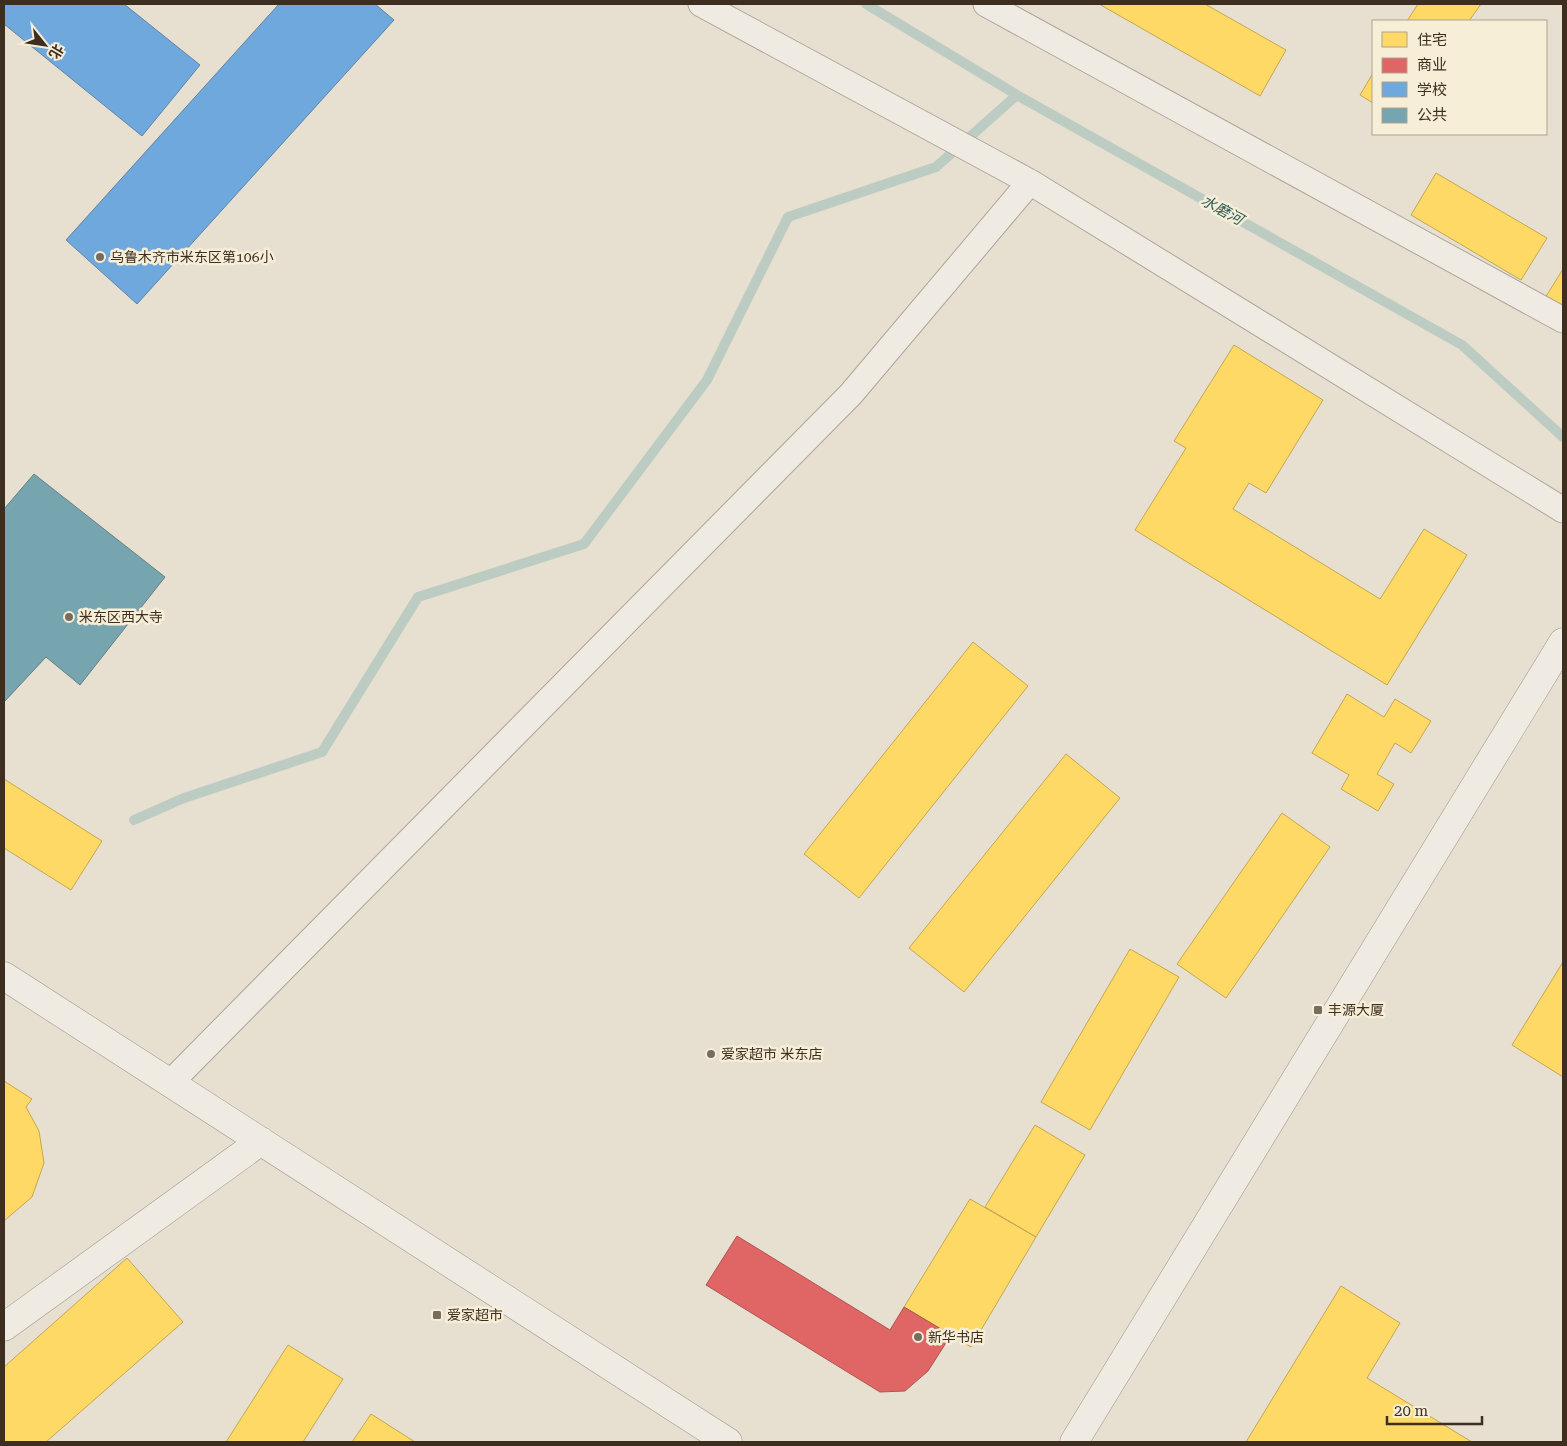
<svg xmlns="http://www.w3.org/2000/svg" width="1567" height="1446" viewBox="0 0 1567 1446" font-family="'Roboto Serif','Noto Sans SC',serif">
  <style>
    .homes { fill: #ffd966; stroke: #c5a651 }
    .shops { fill: #e06666; stroke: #af5551 }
    .schools { fill: #6fa8dc; stroke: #6083a4 }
    .public { fill: #76a5af; stroke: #658184 }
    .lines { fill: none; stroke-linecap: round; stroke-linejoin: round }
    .stream { stroke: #bcccc2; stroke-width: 10 }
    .street-casing { stroke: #ada599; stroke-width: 27 }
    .secondary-casing { stroke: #9c958a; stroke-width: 29 }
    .street { stroke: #efebe3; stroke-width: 25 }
    .secondary { stroke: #efebe3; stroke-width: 28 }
    .poi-dot { fill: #786c5e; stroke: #f7eed8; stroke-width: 2 }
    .labels { text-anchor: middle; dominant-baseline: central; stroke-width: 5; stroke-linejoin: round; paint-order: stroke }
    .poi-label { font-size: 14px; fill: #3d2e20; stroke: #f7eed8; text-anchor: start }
    .water-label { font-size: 15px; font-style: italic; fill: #2f5d5a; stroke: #f7eed8 }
  </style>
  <rect width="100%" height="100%" fill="#e7e0d1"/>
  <!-- homes -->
  <path class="homes" d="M1099 4H1205L1286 50 1260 96Z
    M1418 4H1481L1469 21H1407Z
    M1373 73V103L1360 95Z
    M1436 173 1547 238 1521 280 1411 215Z
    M1563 269V309L1545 298Z
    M1234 345 1323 400 1266 493 1249 483 1233 509 1380 599 1424 529 1467 555 1387 685 1135 530 1186 448 1174 441Z
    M973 642 1028 686 859 898 804 854Z
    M1347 694 1384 717 1395 699 1431 721 1411 753 1395 743 1377 774 1394 784 1378 811 1341 789 1349 775 1312 753Z
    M1066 754 1120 798 964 992 909 948Z
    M4 779 102 841 71 890 4 848Z
    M1282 813 1330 847 1226 998 1177 964Z
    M1130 949 1179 977 1090 1130 1041 1102Z
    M1563 962V1077L1512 1045Z
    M4 1081 32 1099 26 1107 39 1131 44 1163 32 1197 4 1221Z
    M1035 1125 1085 1155 1036 1237 985 1207Z
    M970 1199 1036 1237 971 1347 904 1307Z
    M127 1258 183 1322 46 1442H4V1367Z
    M1341 1286 1400 1323 1367 1378 1472 1442H1246Z
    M288 1345 343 1379 303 1442H226Z
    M371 1414 415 1442H352Z"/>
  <!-- shops -->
  <path class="shops" d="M737 1236 890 1330 904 1307 951 1335 928 1371 905 1391 880 1392 706 1285Z"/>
  <!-- schools -->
  <path class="schools" d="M4 4H124L200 65 142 136 4 24Z
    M279 4H375L394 20 137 304 66 240Z"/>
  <!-- public -->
  <path class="public" d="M34 474 165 577 80 685 46 657 5 701 4 699V509Z"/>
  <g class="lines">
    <!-- stream -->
    <path class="stream" d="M866 4 1017 95 1462 345 1563 437
      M134 820 184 798 322 752 418 597 584 544 707 380 788 217 936 167 1017 95"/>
    <defs>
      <path id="street" d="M701 4 1030 182 1563 510
        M986 4 1563 320
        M170 1083 851 394 1030 182"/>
      <path id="secondary" d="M4 976 728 1442
        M4 1327 261 1141
        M1074 1442 1563 642"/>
    </defs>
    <!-- street casing -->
    <use href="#street" class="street-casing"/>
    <!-- secondary casing -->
    <use href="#secondary" class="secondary-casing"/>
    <!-- street -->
    <use href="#street" class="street"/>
    <!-- secondary -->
    <use href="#secondary" class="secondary"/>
  </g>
  <!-- markers -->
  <g class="poi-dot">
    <circle cx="100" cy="257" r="5"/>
    <circle cx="69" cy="617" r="5"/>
    <rect x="1313" y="1005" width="10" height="10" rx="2.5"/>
    <circle cx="711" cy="1054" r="5"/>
    <rect x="432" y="1310" width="10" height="10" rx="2.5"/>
    <circle cx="918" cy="1337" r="5"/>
  </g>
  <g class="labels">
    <!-- poi labels -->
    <g class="poi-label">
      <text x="110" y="257">乌鲁木齐市米东区第106小</text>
      <text x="79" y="617">米东区西大寺</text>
      <text x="1328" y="1010">丰源大厦</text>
      <text x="721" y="1054">爱家超市 米东店</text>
      <text x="447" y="1315">爱家超市</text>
      <text x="928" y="1337">新华书店</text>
    </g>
    <!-- water labels -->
    <g class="water-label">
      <text transform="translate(1222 210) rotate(29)">水磨河</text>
    </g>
  </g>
  <!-- border -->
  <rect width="1567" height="1446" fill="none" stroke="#3d2e20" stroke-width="10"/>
  <!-- legend -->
  <rect x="1372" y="20" width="175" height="115" fill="#f7eed8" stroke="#ada18e"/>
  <rect x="1382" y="32" width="25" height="15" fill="#ffd966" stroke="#ada18e"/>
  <text x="1417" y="45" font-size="15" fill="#3d2e20">住宅</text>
  <rect x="1382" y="58" width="25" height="15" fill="#e06666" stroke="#ada18e"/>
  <text x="1417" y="70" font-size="15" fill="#3d2e20">商业</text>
  <rect x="1382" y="82" width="25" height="15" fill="#6fa8dc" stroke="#ada18e"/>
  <text x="1417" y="95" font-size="15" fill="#3d2e20">学校</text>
  <rect x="1382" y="108" width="25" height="15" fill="#76a5af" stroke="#ada18e"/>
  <text x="1417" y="120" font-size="15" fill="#3d2e20">公共</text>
  <!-- north arrow -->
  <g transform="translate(45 45) rotate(120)" stroke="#f7eed8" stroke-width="4" paint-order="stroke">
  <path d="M0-4L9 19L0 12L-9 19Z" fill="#3d2e20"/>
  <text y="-8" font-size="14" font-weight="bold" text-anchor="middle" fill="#3d2e20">北</text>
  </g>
  <!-- scale -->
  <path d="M1387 1416v8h95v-8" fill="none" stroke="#3d2e20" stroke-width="2.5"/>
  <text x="1394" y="1416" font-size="15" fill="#3d2e20" stroke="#f7eed8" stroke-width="4" paint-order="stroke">20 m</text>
</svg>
